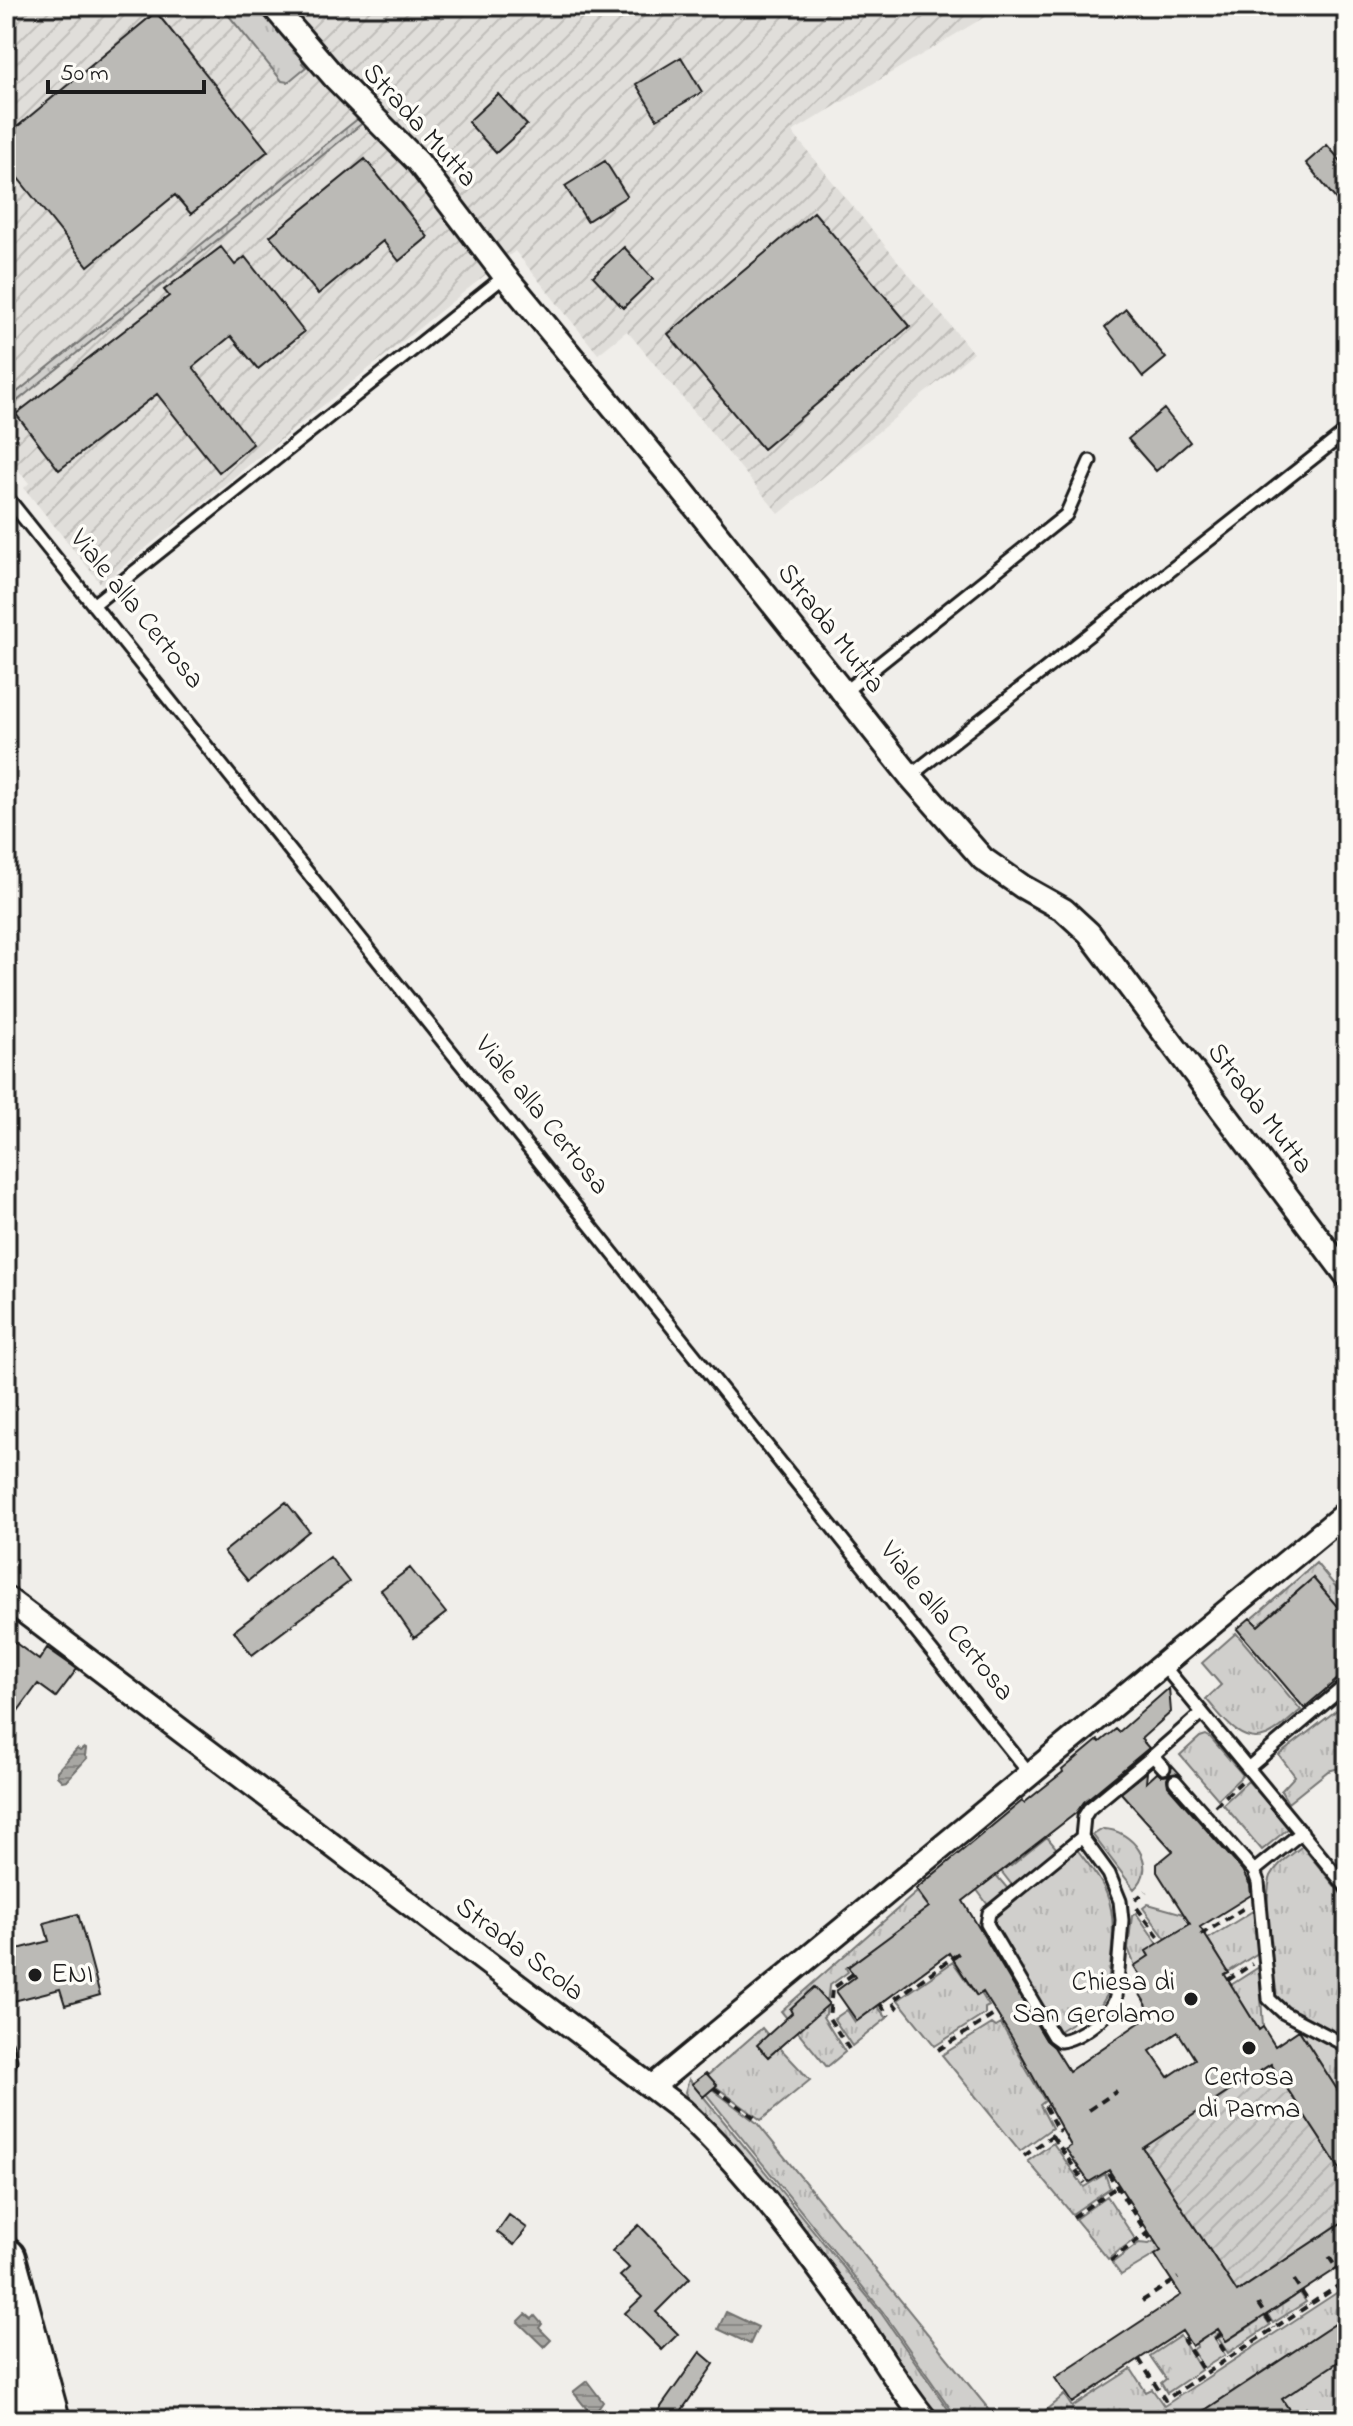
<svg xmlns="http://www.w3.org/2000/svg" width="1353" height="2426" viewBox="0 0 1353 2426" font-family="'Indie Flower',sans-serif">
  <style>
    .industrial { fill: url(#industrial-furrows) }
    .grass { fill: url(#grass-tufts); stroke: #767674; stroke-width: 2 }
    .garden { fill: url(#garden-furrows); stroke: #767674; stroke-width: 2 }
    .water { fill: url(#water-rules); stroke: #706f6d; stroke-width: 2 }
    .building { fill: #bbbab6; stroke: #1c1c1c; stroke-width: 2; fill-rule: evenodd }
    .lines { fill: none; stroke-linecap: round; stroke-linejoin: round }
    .service-casing { stroke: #1c1c1c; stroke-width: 17 }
    .minor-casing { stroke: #1c1c1c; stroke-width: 28 }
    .trunk-casing { stroke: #1c1c1c; stroke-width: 44 }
    .path { stroke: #1c1c1c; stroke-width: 4; stroke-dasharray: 8 6; stroke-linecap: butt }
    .service { stroke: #fdfcf7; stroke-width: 11 }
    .minor { stroke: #fdfcf7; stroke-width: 22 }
    .trunk { stroke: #fdfcf7; stroke-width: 38 }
    .poi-dot { fill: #1c1c1c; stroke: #fdfcf7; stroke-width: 3 }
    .labels { text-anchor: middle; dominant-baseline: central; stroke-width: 7; stroke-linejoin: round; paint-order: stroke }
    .street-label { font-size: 28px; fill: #1c1c1c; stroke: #fdfcf7 }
    .poi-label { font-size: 28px; fill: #1c1c1c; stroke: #fdfcf7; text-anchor: start }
  </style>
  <defs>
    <pattern id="industrial-furrows" width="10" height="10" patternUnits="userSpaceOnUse" patternTransform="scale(2)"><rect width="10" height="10" fill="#e0deda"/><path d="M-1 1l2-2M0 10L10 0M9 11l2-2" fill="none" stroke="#c0beba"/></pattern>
    <pattern id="grass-tufts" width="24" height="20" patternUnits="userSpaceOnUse" patternTransform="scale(2)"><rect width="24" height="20" fill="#d0cfcc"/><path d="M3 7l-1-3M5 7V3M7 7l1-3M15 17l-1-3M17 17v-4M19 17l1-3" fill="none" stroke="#b2b1af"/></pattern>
    <pattern id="garden-furrows" width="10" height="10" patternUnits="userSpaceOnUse" patternTransform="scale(2)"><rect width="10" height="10" fill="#d0cfcc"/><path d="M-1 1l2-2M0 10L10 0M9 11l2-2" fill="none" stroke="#b2b1af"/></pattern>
    <pattern id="water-rules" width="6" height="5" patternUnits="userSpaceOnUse" patternTransform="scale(2)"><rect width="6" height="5" fill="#a8a7a3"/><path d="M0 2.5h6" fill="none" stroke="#888784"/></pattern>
  </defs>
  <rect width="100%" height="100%" fill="#f0eeea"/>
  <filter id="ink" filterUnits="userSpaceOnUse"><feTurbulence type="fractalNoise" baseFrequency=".0125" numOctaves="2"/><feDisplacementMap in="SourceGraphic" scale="16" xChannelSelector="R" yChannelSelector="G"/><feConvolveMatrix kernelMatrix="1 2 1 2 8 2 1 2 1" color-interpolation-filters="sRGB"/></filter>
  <g filter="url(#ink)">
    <!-- industrial -->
    <path class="industrial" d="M6 6H1003L792 132 973 353 779 514 627 331 598 354 515 251 101 584 24 488 29 483 6 456Z"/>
    <!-- grass -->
    <path class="grass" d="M221 6H262L307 58 302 63 306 67 288 82 282 81Z
      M360 117 365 121 6 410V401Z
      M1316 1563 1347 1600V1618L1313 1578 1257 1626 1252 1619Z
      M1236 1633 1301 1710C1292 1717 1278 1732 1266 1736 1240 1746 1221 1715 1206 1699L1221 1685 1202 1663Z
      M1347 1702V1766L1328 1771 1288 1803 1281 1791 1295 1776 1279 1755Z
      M1206 1735 1211 1738 1243 1775 1218 1799 1180 1755 1200 1737Z
      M1248 1781 1289 1828 1262 1850 1223 1804Z
      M1103 1829C1132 1829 1160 1866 1134 1889L1093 1835Z
      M1047 1837 1057 1849 1012 1885 1001 1871 1009 1865 1011 1866Z
      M1302 1846 1347 1901V2039C1330 2030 1287 2014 1277 1999 1267 1986 1264 1893 1271 1876 1277 1863 1292 1855 1302 1846Z
      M1076 1848C1087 1863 1101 1878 1107 1895 1119 1924 1109 1965 1107 1995L1101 2005 1059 2031 994 1927 993 1919 997 1912Z
      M996 1875 1008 1889 988 1905 977 1890Z
      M917 1892 934 1913 880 1944 846 1968 848 1972 829 1986 826 2014 823 2017 845 2052 827 2067 781 2011Z
      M1148 1904 1184 1914 1193 1929 1180 1937 1176 1932 1166 1939 1143 1908Z
      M1256 1909 1258 1953 1228 1972 1208 1939Z
      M1136 1913 1158 1944 1146 1951 1149 1956 1135 1966 1128 1948 1132 1916Z
      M953 1962 976 1995 981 1993 989 2006 985 2008V2014L935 2046 898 2000Z
      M1259 1967 1263 2027 1259 2030 1231 1985Z
      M877 2006 887 2018 852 2046 834 2019 847 2010 855 2022Z
      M992 2024 996 2027 1001 2024 1023 2061 1022 2062 1045 2101 1040 2105 1052 2128 1020 2151 942 2055Z
      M762 2028 768 2035V2057L779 2047 810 2080 761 2120 715 2086 708 2075Z
      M1301 2029 1347 2054V2105L1299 2030Z
      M689 2079 881 2313 948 2409 962 2420H935L690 2105 685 2092Z
      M712 2089 757 2123 995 2417C978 2425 964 2419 950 2408L883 2312 706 2094Z
      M1053 2143 1084 2187 1105 2174 1110 2188 1072 2214 1028 2161Z
      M1107 2196 1135 2239 1108 2259 1075 2219Z
      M1154 2241 1161 2251 1121 2275 1112 2263 1139 2243 1149 2244Z
      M1292 2281 1306 2302 1273 2323 1260 2302 1274 2310 1294 2297Z
      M1347 2286V2316L1205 2410 1211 2420H1034L1064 2395 1072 2407 1131 2369 1146 2392 1152 2389 1164 2406Z
      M1256 2305 1270 2325 1228 2353 1218 2338 1223 2336 1227 2341 1258 2321Z
      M1218 2329 1220 2332 1214 2337 1225 2355 1204 2368 1192 2350 1197 2347 1196 2344Z
      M1180 2336 1201 2370 1167 2393 1161 2383 1166 2379 1150 2356Z
      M1347 2356V2420H1276L1290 2411 1282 2399Z"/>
    <!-- garden -->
    <path class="garden" d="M1271 2064 1347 2180V2219L1237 2292 1143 2148Z"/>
    <!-- water -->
    <path class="water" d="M84 1748 86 1749 85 1756 87 1758 67 1780 62 1781 57 1776V1771L77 1749 80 1751Z
      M726 2312 758 2327 750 2344 718 2329Z
      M526 2314 532 2319 535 2316 542 2324 539 2328 551 2340 544 2347 518 2322Z
      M587 2381 603 2402 596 2412 590 2413 573 2392Z"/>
    <!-- building -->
    <path class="building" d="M156 12 268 151 191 214 175 195 88 266 6 163V136Z
      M681 57 702 92 657 119 636 84Z
      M498 94 527 125 496 153 468 122Z
      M1327 145 1347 168V213L1306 163Z
      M365 159 428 237 399 261 383 241 318 294 270 236Z
      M605 161 627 196 587 221 565 186Z
      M814 212 910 326 763 449 668 334Z
      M221 247 235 265 245 257 304 332 258 369 231 336 193 367 253 444 219 472 157 394 59 470 16 414 169 296 164 290Z
      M624 247 653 279 623 308 593 276Z
      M1126 309 1166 358 1143 377 1105 327Z
      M1164 409 1190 442 1156 471 1128 439Z
      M286 1502 309 1531 248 1581 224 1552Z
      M330 1557 349 1582 252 1655 234 1631Z
      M410 1568 446 1613 414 1638 381 1590Z
      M1313 1578 1347 1618V1671L1304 1708 1237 1629 1250 1618 1258 1626Z
      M6 1636 39 1660 47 1648 77 1669 56 1697 38 1684 6 1727Z
      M1169 1688 1171 1712 1141 1739 1149 1748 1084 1802 1076 1813 963 1901 1046 2040 1054 2047 1069 2071 1152 2014 1135 1986 1143 1980 1134 1966 1149 1956 1146 1951 1190 1924 1157 1872V1864L1173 1851 1121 1793 1147 1772 1146 1783 1157 1773 1162 1776 1169 1775 1172 1765 1181 1775 1170 1774 1167 1779 1168 1786 1242 1870 1250 1885 1251 1895 1200 1927 1229 1973 1225 1975 1259 2030 1263 2027 1275 2046 1299 2030 1347 2105V2180L1271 2064 1143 2148 1237 2292 1347 2219V2262L1226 2341 1218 2329 1192 2346 1182 2331 1072 2403 1055 2378 1181 2295 1155 2255 1161 2251 1109 2170 1089 2182 1066 2149 1071 2146 1012 2038 983 1992 977 1996 949 1953 857 2021 836 1991 855 1977 848 1967 929 1907 916 1889 1022 1801 1024 1803 1063 1772 1062 1770 1098 1740 1100 1742 1116 1729 1119 1732ZM1178 2032 1195 2059 1168 2077 1150 2051Z
      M78 1914 100 1995 65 2005 60 1989 6 2003V1952L49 1941 44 1923Z
      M814 1987 829 2004 768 2057 757 2045 792 2013 790 2009Z
      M706 2073 717 2085 703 2097 692 2084Z
      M509 2215 527 2228 514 2245 497 2232Z
      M639 2225 690 2278 656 2312 678 2334 662 2350 625 2313 642 2297 620 2276 629 2268 612 2251Z
      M1347 2316V2356L1282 2399 1290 2411 1276 2420H1270L1264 2411 1250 2420H1190Z
      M700 2352 714 2364 675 2420H665L656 2414Z"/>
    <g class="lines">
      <defs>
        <path id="service" d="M6 496 1030 1774
          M93 605 505 276
          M843 693 1066 515 1090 461
          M910 776 1347 431
          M1162 1664 1347 1888
          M1164 1768 1153 1756 1202 1713
          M1248 1768 1347 1684
          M1175 1781 1254 1871 1302 1832
          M1082 1837 994 1909 989 1913 987 1924 1053 2036 1060 2041C1078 2039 1112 2015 1116 1997L1122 1920 1120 1901 1109 1874 1082 1837 1084 1817 1089 1809 1153 1756
          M1254 1871 1258 1882 1269 1999 1284 2013 1347 2046
          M6 2046 10 2060 6 2073
          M6 2230 11 2254"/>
        <path id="minor" d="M273 6 336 79 418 162 505 276 681 489 910 776 983 859 1023 887 1064 910 1089 933 1347 1276
          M6 1598 683 2111C750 2173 806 2250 859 2324 882 2356 901 2390 926 2420
          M653 2086 1347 1512"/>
        <path id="trunk" d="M6 2258 50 2420
          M6 2374 18 2420"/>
      </defs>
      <!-- service casing -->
      <use href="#service" class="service-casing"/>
      <!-- minor casing -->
      <use href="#minor" class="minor-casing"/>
      <!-- trunk casing -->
      <use href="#trunk" class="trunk-casing"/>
      <!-- path -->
      <path class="path" d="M1215 1806 1241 1782
        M1135 1900 1146 1891
        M1137 1908 1162 1941
        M1201 1935 1244 1908
        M1228 1980 1252 1964
        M880 2004 889 2016
        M898 2009 892 2001 959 1953
        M849 2049 829 2018 832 1989 853 1974
        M938 2050 997 2013
        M714 2088 759 2121
        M1045 2106 1058 2131
        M1089 2110 1117 2091
        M1052 2136 1085 2183
        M1024 2156 1061 2129
        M1108 2173 1151 2240
        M1073 2217 1118 2186
        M1329 2257 1345 2281
        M1110 2261 1146 2234
        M1294 2280 1310 2304
        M1142 2301 1178 2278
        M1258 2304 1274 2328
        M1221 2334 1216 2338 1228 2357
        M1187 2339 1184 2341 1205 2373
        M1139 2359 1165 2400 1347 2280"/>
      <!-- service -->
      <use href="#service" class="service"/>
      <!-- minor -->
      <use href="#minor" class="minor"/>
      <!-- trunk -->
      <use href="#trunk" class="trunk"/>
    </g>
  </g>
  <!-- markers -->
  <g class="poi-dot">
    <circle cx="35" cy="1975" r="8"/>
    <circle cx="1191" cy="1999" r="8"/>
    <circle cx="1249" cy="2048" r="8"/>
  </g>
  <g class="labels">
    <!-- street labels -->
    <g class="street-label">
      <text transform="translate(419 126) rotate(48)">Strada Mutta</text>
      <text transform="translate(136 610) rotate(51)">Viale alla Certosa</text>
      <text transform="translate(830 629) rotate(52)">Strada Mutta</text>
      <text transform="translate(1259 1109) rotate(53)">Strada Mutta</text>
      <text transform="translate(541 1116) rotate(51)">Viale alla Certosa</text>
      <text transform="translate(946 1622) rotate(51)">Viale alla Certosa</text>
      <text transform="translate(519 1950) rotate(37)">Strada Scola</text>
    </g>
    <!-- poi labels -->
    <g class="poi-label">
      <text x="51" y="1975">ENI</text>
      <text x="1175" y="1983" text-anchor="end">Chiesa di<tspan x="1175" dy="32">San Gerolamo</tspan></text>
      <text x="1249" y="2078" text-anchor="middle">Certosa<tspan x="1249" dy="32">di Parma</tspan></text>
    </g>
  </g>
  <!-- margin -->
  <rect width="1353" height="2426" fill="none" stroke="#fdfcf7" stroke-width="32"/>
  <rect x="16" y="16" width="1321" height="2394" fill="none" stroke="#1c1c1c" stroke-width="3" filter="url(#ink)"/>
  <!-- scale -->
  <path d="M48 80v12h156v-12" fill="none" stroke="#1c1c1c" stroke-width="4"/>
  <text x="60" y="80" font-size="24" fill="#1c1c1c" stroke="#fdfcf7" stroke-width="6" paint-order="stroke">50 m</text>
</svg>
